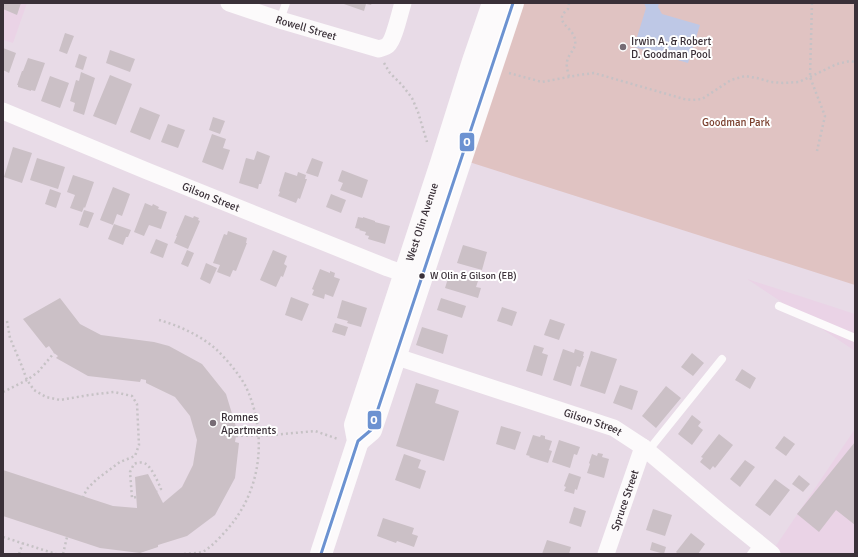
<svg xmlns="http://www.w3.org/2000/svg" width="858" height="557" viewBox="0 0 858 557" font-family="Signika,sans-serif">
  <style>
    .built { fill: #ead3e6 }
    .green { fill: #e0c3c2 }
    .water { fill: #bec8e6 }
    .building { fill: #cbc0c6 }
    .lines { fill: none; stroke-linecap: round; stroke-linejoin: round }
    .path { stroke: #c6c2c5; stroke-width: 2.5; stroke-dasharray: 2 3; stroke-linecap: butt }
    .lane { stroke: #fcfafb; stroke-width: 8 }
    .street { stroke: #fcfafb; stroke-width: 17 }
    .secondary { stroke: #fcfafb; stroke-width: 22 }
    .bus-1-casing { stroke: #fff; stroke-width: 6 }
    .bus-1 { stroke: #6c92d1; stroke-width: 3 }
    .poi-dot { fill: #776c75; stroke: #fff; stroke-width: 1.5 }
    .bus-dot { fill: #3a3038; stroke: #fff; stroke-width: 1.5 }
    .labels { text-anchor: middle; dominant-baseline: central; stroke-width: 4; stroke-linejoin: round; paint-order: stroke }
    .bus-label { font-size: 10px; fill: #3a3038; stroke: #fff; text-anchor: start }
    .street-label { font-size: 11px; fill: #3a3038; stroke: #fff }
    .poi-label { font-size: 11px; fill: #3a3038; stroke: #fff; text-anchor: start }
    .park-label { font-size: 11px; fill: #7a3f2d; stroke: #fff }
    .line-badge { stroke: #fff; stroke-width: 1.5 }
    .badge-label { font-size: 11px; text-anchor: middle; font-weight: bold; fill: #fff }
  </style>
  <rect width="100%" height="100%" fill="#e8dbe7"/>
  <!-- built -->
  <path class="built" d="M3 3H27L13 43 3 40Z
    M747 279 855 314V351Z
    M855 429V554H772L771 553Z"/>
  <!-- green -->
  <path class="green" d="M513 3H855V285L466 161Z"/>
  <!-- water -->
  <path class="water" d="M644 3H659L658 7 662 14 700 25 688 63 634 47 646 8Z"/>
  <!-- building -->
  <path class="building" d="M3 3H21L17 15 3 9Z
    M341 3H372L371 5 366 4 364 11Z
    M65 33 74 36 67 54 59 51Z
    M3 48 16 53 9 73 3 70Z
    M110 50 135 59 130 72 106 63Z
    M79 54 87 57 83 70 75 67Z
    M28 58 45 63 35 91 31 90V91L18 87V85H17L22 71H23Z
    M81 72 95 78 84 115 73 111 75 103 70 101 76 80 79 81Z
    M110 75 132 84 116 125 93 116Z
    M50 76 69 83 60 108 41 101Z
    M140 107 160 115 150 140 130 132Z
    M213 117 225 121 220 134 209 130Z
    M168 124 185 130 178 148 161 142Z
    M212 134 226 139 223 148 230 150 223 170 202 162Z
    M13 147 32 153 22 183 4 177Z
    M257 151 270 156 261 184H259L258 189 239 183 246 158 254 160Z
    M37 158 65 167 58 189 30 180Z
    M312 158 323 162 318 177 306 173Z
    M342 170 368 180 362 198 340 190 343 183 338 181Z
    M285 172 297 176 298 172 306 175 305 179H307L300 199 298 198 296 203 278 196 280 192 279 191Z
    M73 175 94 182 85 208 84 207 82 212 70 208 75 195 67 192Z
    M113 187 130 194 122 216 117 214 113 225 100 220Z
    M50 189 61 193 56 208 45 204Z
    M331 194 346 200 341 213 326 207Z
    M145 203 152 206 153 204 159 207 158 209 167 212 161 229 149 225 144 236 134 232Z
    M84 210 94 213 88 228 79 225Z
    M185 215 193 218 194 216 199 218 198 220 200 221 188 249 174 243 177 236H176Z
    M358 217 363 218V217L375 221V222L390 226 385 244 368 239 369 236 365 235 366 232 359 230 360 229 355 228Z
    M114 224 131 230 128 237H126L123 245 108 239Z
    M228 231 247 238 246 243H247L236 271 233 270 230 277 217 272 220 265 213 263 224 234 227 235Z
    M156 239 168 244 163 258 150 253Z
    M463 245 487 252 482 270 457 263Z
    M187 250 194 253 188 267 181 264Z
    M273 250 287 256 284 264 287 266 283 277 281 276 276 287 260 280Z
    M206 263 217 268 210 284 200 279Z
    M320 269 330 273V271L335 273 334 277 340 279 333 297 325 294 324 299 312 295 314 290 312 289Z
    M450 272 478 281 476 287 481 288 478 298 445 288Z
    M291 297 309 304 302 321 285 315Z
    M60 298 80 324 101 335 154 342 169 346 202 364 226 394 237 430H234L236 436 235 442 239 443 235 478 215 515 187 536 158 545V547L140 553 100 548 3 516V470L113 506 137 508 135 477 148 474 163 503 182 487 193 465 197 440 190 416 175 397 146 383V380L141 379 140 382 88 376 56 358 58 356 54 353 49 346 46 348 23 319Z
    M441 298 466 306 462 318 437 310Z
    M342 300 367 308 361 327 347 323 348 321 337 318Z
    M502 307 517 312 512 326 497 321Z
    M550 319 565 324 559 340 544 335Z
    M335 323 348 327 345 336 332 332Z
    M422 327 448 335 443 354 416 345Z
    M534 345 544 348 542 353 548 355 542 376 526 371Z
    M563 349 574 353 575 349 584 352 583 356H584L580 367 577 366 571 386 553 380Z
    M591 351 617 359 605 394 580 386Z
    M692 353 704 363 693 376 681 367Z
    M742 369 756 378 750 389 735 380Z
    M416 383 439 390 435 403 459 411 444 461 396 446Z
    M620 385 638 391 632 410 613 403Z
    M666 386 681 398 656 428 642 416Z
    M692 415 701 422 698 426 703 430 692 445 678 434Z
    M501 426 521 432 515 450 496 444Z
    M719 434 733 445 715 468 713 466 710 470 700 462 703 458 701 457Z
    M533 435 540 437 541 435 545 436V439L552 441 549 450 552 451 548 463 529 457 530 456 526 455Z
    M784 436 795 444 786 456 775 448Z
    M559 440 580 447 577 455 574 454 570 468 552 462Z
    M855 442V525L836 510 819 532 797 514Z
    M598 453 603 454 602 457 609 459 604 478 587 473 590 464 589 463 592 454 597 456Z
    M404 454 421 460 418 468 426 471 420 489 395 480Z
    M745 460 755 467 740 487 730 479Z
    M569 473 581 477 577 490 575 489 574 494 564 491 566 487 564 486Z
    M799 475 810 484 803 492 792 484Z
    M775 479 790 490 770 516 755 505Z
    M574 507 586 511 581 527 569 523Z
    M653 509 672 515 665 536 646 530Z
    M383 518 414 528 412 534 418 536 414 547 397 541 396 543 377 536Z
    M691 533 705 544 698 554H678L676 552Z
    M547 540 571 547 569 554H542Z
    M652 542 666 547 664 554 650 550Z"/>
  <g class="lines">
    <!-- path -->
    <path class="path" d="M569 3 568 9C552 22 572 26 575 39 577 50 568 53 567 62 566 66 568 72 569 77
      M812 3 810 77 825 116 817 151
      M384 63 390 73 402 85 412 98 418 112 427 142
      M509 73 542 82 579 75 594 73 684 99 692 100 702 99 731 80 745 76 757 78 771 82 783 83 799 82 837 64 850 61 855 62
      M159 320C180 326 202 336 218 351 228 361 239 374 246 387 266 430 263 482 234 521 228 529 213 546 204 551 198 554 190 553 183 554
      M7 321 10 338 21 364 27 380 34 390 46 397 60 400 89 395 114 392 132 396 137 404 139 445 135 456 120 462 97 479 87 489 83 497
      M3 392 27 380 38 372 54 353
      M236 436 273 435 315 431 338 439
      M136 497 132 498 130 472 134 464C138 462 143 462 146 464 152 468 158 482 161 489L157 491
      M3 537 56 554
      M19 554 23 543
      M63 554 67 537"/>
    <!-- lane -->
    <path class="lane" d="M280 20 286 3
      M779 306 855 338
      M648 451 722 359
      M751 554 759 543"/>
    <!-- street -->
    <g class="street">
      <path id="s1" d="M229 3 280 20 379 49C382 48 386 47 388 45 394 40 400 12 403 3"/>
      <path id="s2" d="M3 111 147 171 388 268 417 278"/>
      <path id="s3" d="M385 353 614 428 643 447 720 512 772 554"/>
      <path id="s4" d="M606 554 643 447"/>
    </g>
    <!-- secondary -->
    <g class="secondary">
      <path d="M358 441 371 430 513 3"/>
      <path id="s5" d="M321 554 358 441 355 425 441 163 473 61 493 3"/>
    </g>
    <defs>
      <path id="bus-1" d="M321 554 358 441 371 430 513 3"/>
    </defs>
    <!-- bus-1 casing -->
    <use href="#bus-1" class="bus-1-casing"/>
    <!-- bus-1 -->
    <use href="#bus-1" class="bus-1"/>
  </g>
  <!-- markers -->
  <g class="poi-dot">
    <circle cx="623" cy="47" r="4"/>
    <circle cx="213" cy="423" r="4"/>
  </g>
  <circle class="bus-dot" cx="422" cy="276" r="3.5"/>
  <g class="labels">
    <!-- bus labels -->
    <g class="bus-label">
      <text x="430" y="276">W Olin &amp; Gilson (EB)</text>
    </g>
    <!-- street labels -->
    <g class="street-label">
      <text stroke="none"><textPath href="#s1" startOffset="81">Rowell Street</textPath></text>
      <text stroke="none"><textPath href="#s2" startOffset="225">Gilson Street</textPath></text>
      <text stroke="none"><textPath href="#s5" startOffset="349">West Olin Avenue</textPath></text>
      <text stroke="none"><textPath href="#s3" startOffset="219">Gilson Street</textPath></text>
      <text stroke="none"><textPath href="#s4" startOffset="57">Spruce Street</textPath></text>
    </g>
    <!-- poi labels -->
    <g class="poi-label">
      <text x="631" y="41">Irwin A. &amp; Robert<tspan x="631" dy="13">D. Goodman Pool</tspan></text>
      <text x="221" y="417">Romnes<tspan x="221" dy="13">Apartments</tspan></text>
    </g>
    <!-- park labels -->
    <g class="park-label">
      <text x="736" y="122">Goodman Park</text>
    </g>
  </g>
  <g class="line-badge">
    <rect x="459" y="132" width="16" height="20" rx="4" fill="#6c92d1"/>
    <rect x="367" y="410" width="15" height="20" rx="4" fill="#6c92d1"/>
  </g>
  <g class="badge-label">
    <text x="467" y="146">O</text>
    <text x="374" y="424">O</text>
  </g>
  <!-- border -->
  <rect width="858" height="557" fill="none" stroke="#3a3038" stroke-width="8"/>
</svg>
